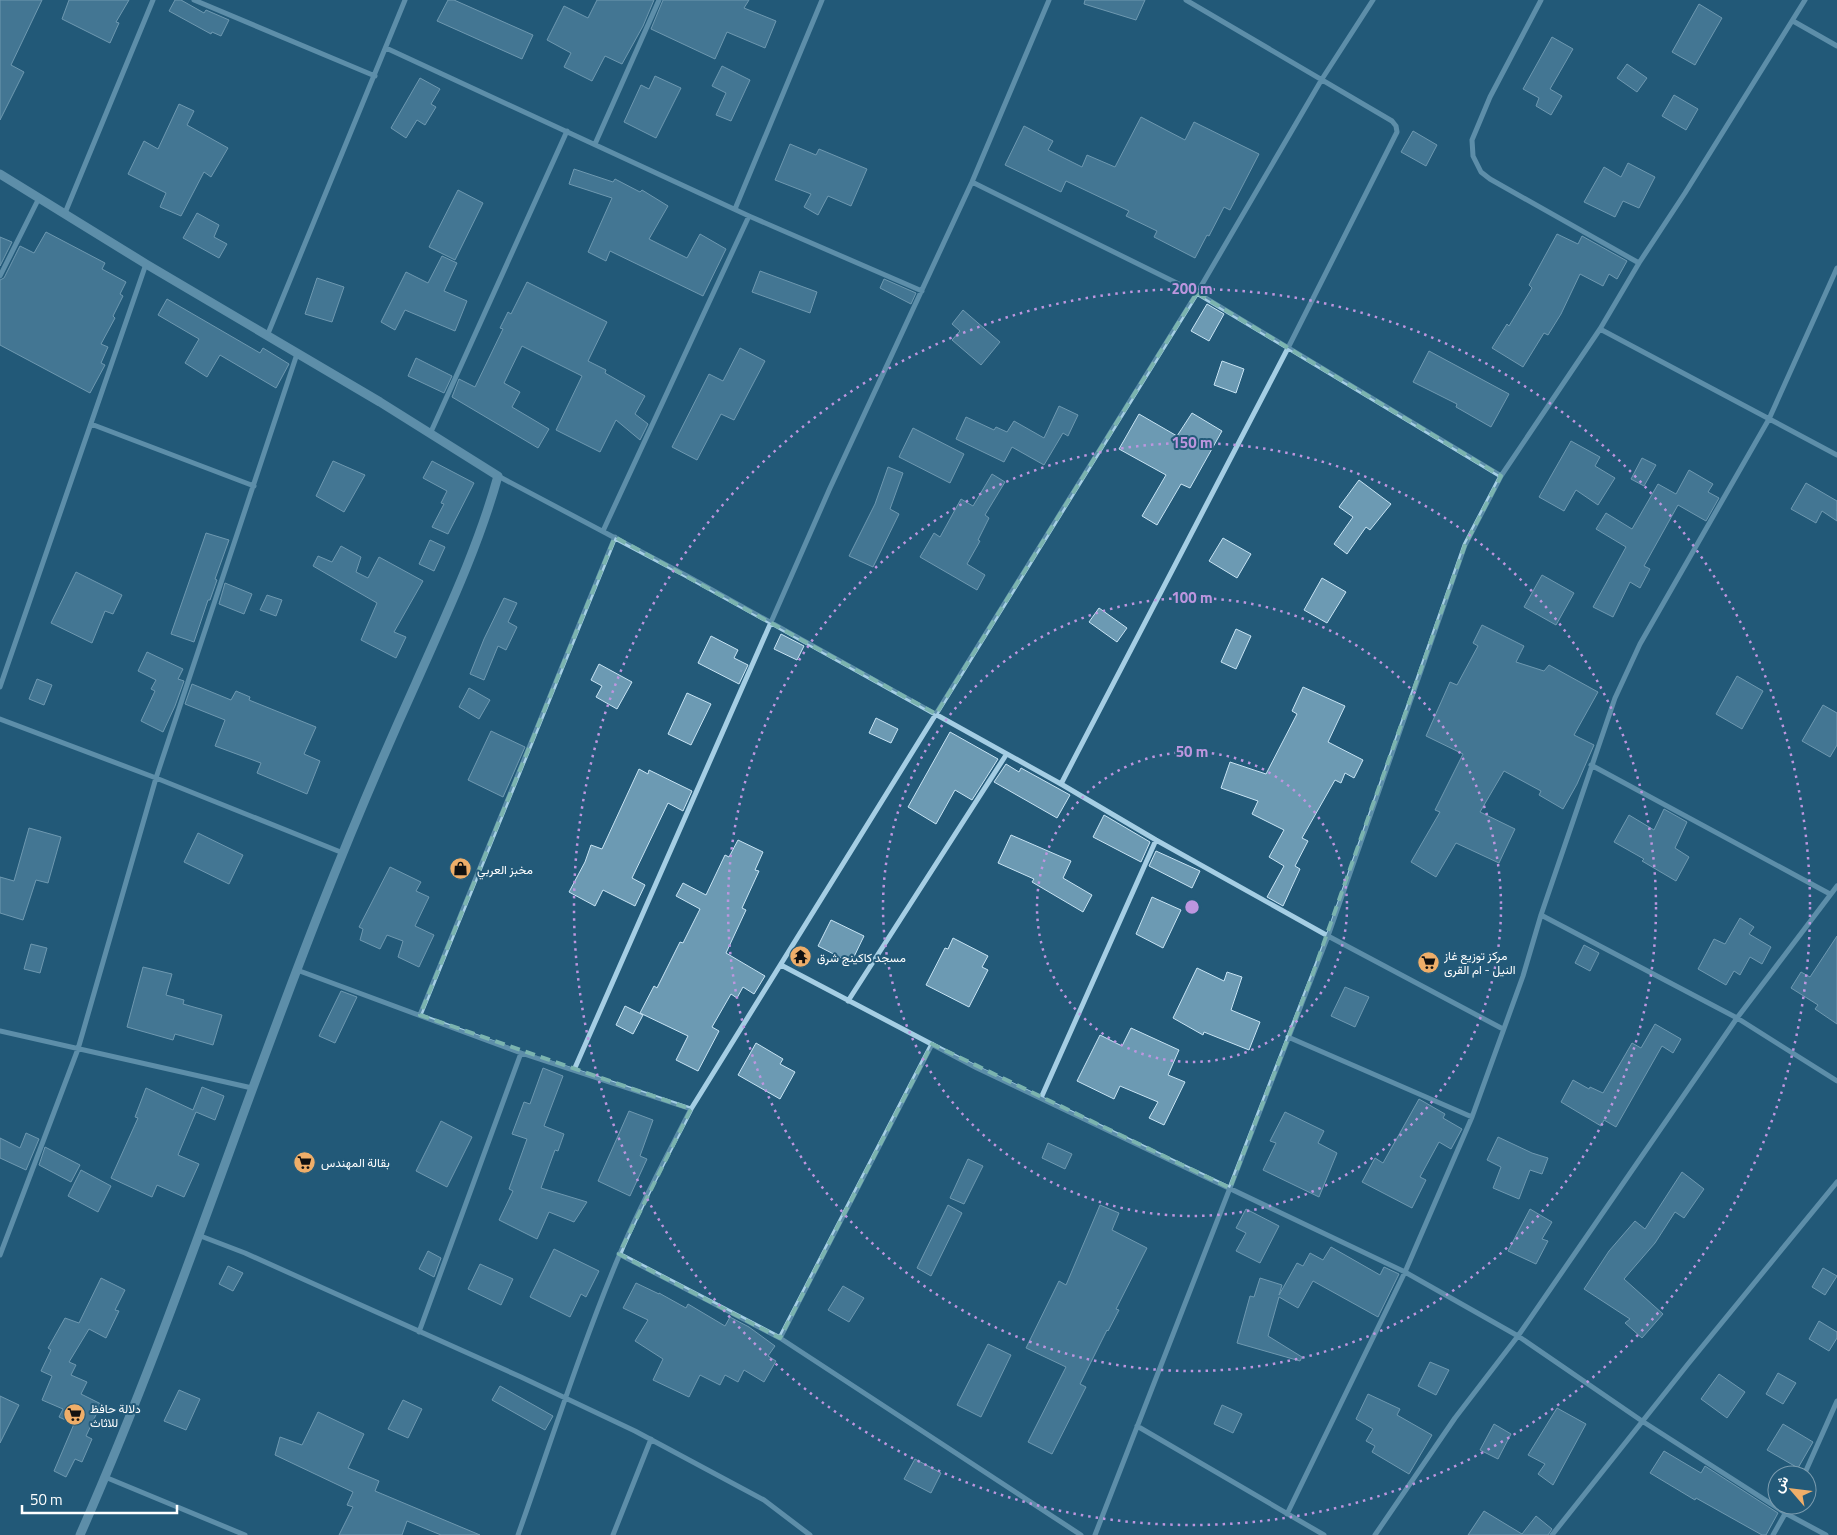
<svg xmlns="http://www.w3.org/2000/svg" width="1837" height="1535" viewBox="0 0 1837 1535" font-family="'Titillium Web',Vazirmatn,sans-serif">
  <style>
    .building { fill: #6c9ab3; stroke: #c8e4f4 }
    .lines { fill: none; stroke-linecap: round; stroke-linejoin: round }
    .minor { stroke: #a5cee4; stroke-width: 5 }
    .tertiary { stroke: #a5cee4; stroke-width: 9 }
    .marked { fill: none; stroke: #7bb4af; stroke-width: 4; stroke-dasharray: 10 6; stroke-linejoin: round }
    .ring { fill: none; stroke: #bd96df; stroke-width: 2.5; stroke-dasharray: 2.5 5 }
    .labels { text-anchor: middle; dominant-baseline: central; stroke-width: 4; stroke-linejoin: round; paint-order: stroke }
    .poi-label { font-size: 12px; fill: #fff; stroke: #235a79; text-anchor: start }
    .centre { fill: #bd96df; stroke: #235a79; stroke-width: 2.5 }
    .ring-label { font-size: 15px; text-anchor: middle; font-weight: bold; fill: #bd96df; stroke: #235a79; stroke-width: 4; stroke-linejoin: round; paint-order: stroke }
  </style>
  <rect width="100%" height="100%" fill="#235a79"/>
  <!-- building -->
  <path class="building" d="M0 0H42L11 65 24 72 0 120Z
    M69 0H129L116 22 119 23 110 43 62 19Z
    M175 0H181L204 13 206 10 229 20 221 36 212 32 211 34 169 11Z
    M448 0H454L533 35 522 59 437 21Z
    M597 0H654L643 26 622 64 605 56 592 81 564 67 571 53 547 40 564 6 588 18Z
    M663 0H749L744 8 776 21 765 48 727 32 715 59 651 29Z
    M1085 0H1145L1136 20 1084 4Z
    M1699 4 1722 18 1695 65 1672 52Z
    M1552 37 1573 49 1550 89 1562 96 1551 115 1536 106 1539 98 1523 89Z
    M1627 64 1647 78 1637 92 1617 78Z
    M722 66 750 80 731 121 716 115 726 93 712 86Z
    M655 76 681 88 656 138 624 122 641 85 649 89Z
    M420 78 440 89 431 104 436 107 425 125 417 120 406 138 391 128Z
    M1674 95 1698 109 1686 130 1662 116Z
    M179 104 194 111 187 125 228 148 211 177 204 172 181 216 160 207 166 193 128 174 144 141 158 149Z
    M1141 117 1185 140 1194 122 1259 154 1230 210 1224 207 1209 236 1207 235 1195 258 1154 237 1157 231 1126 216 1129 211 1066 181 1061 192 1005 165 1024 126 1053 141 1048 150 1082 167 1087 155 1115 167Z
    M1413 131 1437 145 1426 166 1401 152Z
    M790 144 816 155 819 149 867 169 851 206 828 196 818 215 804 207 811 194 775 180Z
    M1628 163 1655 177 1639 208 1623 201 1615 217 1584 202 1604 167 1621 177Z
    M574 169 613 182 615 179 640 192 642 190 668 206 649 239 687 258 700 234 726 249 703 296 610 251 606 261 588 252 612 198 569 184Z
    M458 190 483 203 455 260 429 247Z
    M197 213 219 225 214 237 227 244 219 258 183 238Z
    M46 232 105 263 102 269 126 282 120 294 123 296 113 316 115 318 101 344 108 347 101 363 105 365 90 393 0 345V280L4 278 20 246 34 253Z
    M1557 234 1578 244 1582 236 1627 261 1617 279 1609 274 1603 286 1580 274 1561 314 1548 335 1544 333 1523 367 1492 348 1507 324 1509 326 1532 288 1529 285Z
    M0 237 12 242 0 266Z
    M442 256 457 263 444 291 467 301 455 331 405 310 395 330 381 322 406 272 428 283Z
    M760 271 817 292 810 313 752 292Z
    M317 278 344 287 332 322 305 314Z
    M884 279 916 293 911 304 880 288Z
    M527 282 607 322 588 361 606 370 605 373 645 396 635 414 648 424 640 440 616 420 600 452 556 430 582 376 522 346 504 383 520 392 512 407 549 429 538 448 452 397 459 379 475 387 503 329 500 328 508 312 511 314Z
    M167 299 260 353 263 348 289 364 276 388 220 355 207 377 185 363 199 339 158 315Z
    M1207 304 1224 314 1209 341 1191 331Z
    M963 310 1000 342 981 365 952 340 960 331 952 324Z
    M740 348 765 361 734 420 721 414 697 460 672 447 709 374 723 381Z
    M1429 351 1509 394 1491 427 1456 407 1457 404 1413 382Z
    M416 358 452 376 444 393 408 376Z
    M1222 361 1244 369 1236 393 1214 385Z
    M1059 406 1078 415 1068 436 1063 433 1044 465 1012 447 1004 462 956 439 966 417 994 430 996 427 1007 432 1014 421 1044 438Z
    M1192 413 1222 431 1190 488 1181 484 1157 525 1142 516 1166 475 1119 449 1139 414 1177 436Z
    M913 428 964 454 950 483 899 457Z
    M1571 441 1600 457 1595 466 1615 478 1598 505 1576 490 1564 511 1539 497Z
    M1642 458 1656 465 1644 486 1631 479Z
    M333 461 365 475 344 512 316 496Z
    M432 461 474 483 448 534 432 527 444 504 441 503 447 491 423 478Z
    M888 467 903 473 890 509 899 514 873 567 849 556 875 504Z
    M1689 470 1713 484 1708 492 1719 498 1706 521 1678 505 1644 566 1650 569 1640 588 1630 582 1613 617 1593 607 1626 547 1596 529 1606 513 1632 529 1658 484 1676 494Z
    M992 474 1005 482 985 515 989 518 978 540 980 541 967 564 985 575 977 590 920 557 934 533 940 537 961 499 973 506Z
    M1359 480 1391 504 1370 530 1366 527 1347 554 1334 544 1353 517 1339 507Z
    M1806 483 1837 501V521L1822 511 1816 523 1791 509Z
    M206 533 229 540 215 579 217 580 210 600H208L194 642 171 634Z
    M1223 538 1251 554 1237 578 1209 561Z
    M430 540 445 547 434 571 419 564Z
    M341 546 361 557 356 572 368 578 379 557 423 581 394 632 406 637 396 658 361 640 377 603 313 566 318 556 332 562Z
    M76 572 122 595 113 614 105 611 92 643 51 623Z
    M1542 575 1574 593 1556 625 1524 607Z
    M1322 578 1346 592 1327 623 1304 610Z
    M225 583 252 594 244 614 219 604Z
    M267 595 282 600 276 616 260 610Z
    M504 598 517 603 508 622 517 627 506 650 498 646 484 680 470 674 484 639Z
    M1099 608 1127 628 1117 642 1089 622Z
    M1482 625 1524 646 1516 662 1544 671 1549 665 1598 692 1574 735 1594 745 1577 784 1563 809 1539 795 1541 791 1504 771 1480 812 1515 829 1499 863 1456 843 1436 877 1411 862 1440 812 1435 810 1463 754 1426 736 1450 682 1457 685 1478 646 1473 643Z
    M1236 629 1251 636 1236 669 1221 662Z
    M781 634 804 646 797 660 774 649Z
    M711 636 738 650 734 658 748 665 739 684 698 663Z
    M147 652 183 669 178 679 184 681 175 706 163 732 141 721 155 691 151 689 156 680 138 671Z
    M599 664 632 682 617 709 596 697 602 686 591 680Z
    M1737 676 1763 691 1742 729 1716 714Z
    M37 679 52 685 44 705 29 699Z
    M192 684 231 700 236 691 250 697 249 700 316 727 304 754 320 761 307 794 257 773 261 763 215 746 225 720 185 704Z
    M1303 687 1345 706 1328 742 1363 760 1354 778 1345 773 1341 783 1335 780 1302 838 1308 841 1295 866 1300 869 1283 906 1267 897 1284 866 1269 857 1284 830 1252 814 1258 801 1221 788 1230 762 1266 774 1297 714 1292 711Z
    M469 688 490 700 479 719 459 707Z
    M687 693 711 704 691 745 668 734Z
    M1823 705 1837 713V745L1830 757 1802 741Z
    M876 718 898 729 891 743 869 733Z
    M491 731 525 747 503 797 468 780Z
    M950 732 998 759 972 800 955 790 936 824 908 807Z
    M1006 764 1019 772 1021 768 1070 795 1057 818 994 782Z
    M639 769 648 774 649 770 692 791 683 811 668 803 632 878 645 885 635 906 603 890 595 906 569 892 585 862 591 845 602 849Z
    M1664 809 1687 822 1675 848 1689 857 1676 881 1642 861 1644 859 1614 842 1629 815 1654 830Z
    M1104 815 1150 842 1141 862 1093 837Z
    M29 828 61 837 48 883 36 880 23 920 0 913V877L14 881Z
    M198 833 243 855 229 884 184 862Z
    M1011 835 1071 861 1063 878 1092 895 1083 912 1032 882 1034 879 998 863Z
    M738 840 763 852 755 870 759 871 742 908 746 910 726 953 765 976 754 994 743 987 737 998 731 994 712 1027 719 1031 698 1071 676 1060 688 1036 640 1013 654 986 657 988 680 942 683 943 700 909 676 896 683 883 706 895 725 855 729 857Z
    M1156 851 1200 871 1192 888 1149 866Z
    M390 867 421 882 416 891 429 897 415 926 434 935 419 967 398 957 403 941 387 935 380 949 360 940 363 929 359 927Z
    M1152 897 1181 910 1163 948 1136 934Z
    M1740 918 1754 927 1749 934 1771 947 1762 964 1750 957 1740 975 1734 971 1726 985 1698 969 1714 939 1725 944Z
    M831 920 864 936 851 963 818 946Z
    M1837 936V1024L1815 1009 1818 1005 1791 988 1801 972 1810 977Z
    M953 938 988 956 982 967 988 970 969 1007 926 985 945 948 948 949Z
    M31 944 47 948 40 973 24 969Z
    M1584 945 1599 953 1590 971 1575 963Z
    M143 967 172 974 166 995 184 1000 183 1004 222 1015 213 1045 175 1034 173 1040 127 1027Z
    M1197 968 1224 981 1227 972 1242 977 1231 1010 1260 1022 1249 1050 1204 1032 1203 1035 1173 1018Z
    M1345 987 1369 997 1355 1027 1331 1016Z
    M341 991 357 997 335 1043 319 1036Z
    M625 1006 643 1015 633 1034 616 1025Z
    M1655 1024 1681 1039 1673 1053 1662 1046 1616 1127 1604 1120 1601 1126 1561 1102 1573 1080 1589 1089 1590 1087 1603 1093 1632 1043 1641 1048Z
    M1131 1028 1179 1050 1168 1075 1185 1082 1164 1125 1149 1118 1158 1102 1120 1086 1114 1099 1077 1081 1100 1035 1122 1046Z
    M756 1043 783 1059 780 1064 795 1072 780 1099 738 1075Z
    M543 1068 563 1076 544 1126 564 1134 558 1151 555 1150 541 1188 587 1202 574 1222 549 1212 537 1239 499 1220 513 1191 509 1189 527 1139 512 1134 524 1102 530 1104Z
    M202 1087 224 1096 215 1120 196 1112 178 1155 199 1164 184 1197 157 1185 152 1197 111 1178 138 1118 135 1117 146 1088 193 1110Z
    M1419 1099 1445 1114 1443 1118 1462 1129 1451 1149 1439 1142 1420 1177 1426 1180 1412 1208 1362 1182 1375 1158 1383 1163Z
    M629 1111 653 1120 640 1156 647 1159 630 1196 598 1181Z
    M1285 1112 1324 1131 1318 1143 1337 1153 1319 1197 1263 1170 1276 1143 1270 1141Z
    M441 1121 472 1137 447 1187 416 1171Z
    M26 1133 39 1139 26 1170 0 1158V1138L20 1148Z
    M1498 1137 1532 1153 1548 1158 1542 1174 1530 1170 1519 1199 1493 1188 1501 1167 1487 1160Z
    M1048 1143 1072 1154 1065 1169 1042 1158Z
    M45 1147 80 1165 71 1182 39 1165Z
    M968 1159 983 1166 964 1204 950 1198Z
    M81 1170 111 1186 98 1212 68 1196Z
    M1682 1172 1704 1189 1684 1218 1675 1212 1655 1243 1624 1279 1663 1314 1642 1338 1625 1323 1630 1319 1584 1289 1609 1251 1635 1221 1645 1229Z
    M948 1205 962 1213 931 1276 917 1268Z
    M1100 1205 1119 1213 1112 1230 1147 1248 1116 1309 1119 1310 1108 1331 1107 1330 1080 1384 1086 1387 1052 1454 1028 1442 1066 1367 1026 1348 1059 1281 1066 1285Z
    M1246 1209 1279 1226 1260 1263 1236 1251 1246 1233 1236 1228Z
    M1530 1209 1552 1222 1542 1239 1548 1241 1536 1264 1508 1251Z
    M1331 1247 1380 1275 1384 1267 1399 1274 1378 1317 1313 1281 1298 1308 1279 1297 1268 1336 1302 1357 1300 1361 1237 1343 1250 1296 1254 1297 1260 1278 1282 1285 1279 1295 1297 1263 1303 1266 1310 1253 1323 1260Z
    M554 1249 599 1271 586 1297 581 1294 570 1317 530 1297Z
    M428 1251 441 1258 434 1277 419 1269Z
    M480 1264 513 1279 501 1305 468 1289Z
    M228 1266 243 1273 233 1291 219 1284Z
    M1823 1268 1837 1276 1825 1295 1812 1287Z
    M101 1278 125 1290 115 1310 119 1311 106 1338 89 1329 69 1362 76 1365 71 1375 87 1382 81 1394 101 1404 86 1436 92 1439 82 1462 75 1459 66 1477 54 1471 74 1424 59 1417 63 1409 42 1400 52 1376 41 1371 51 1350 48 1348 65 1318 79 1323Z
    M636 1283 659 1294V1293L686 1308 688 1304 725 1326 730 1317 749 1327 775 1346 768 1356 776 1361 764 1382 744 1370 738 1382 725 1375 720 1385 700 1375 689 1397 653 1380 663 1359 635 1341 648 1320 623 1308Z
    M843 1286 864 1298 849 1322 828 1310Z
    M1819 1321 1837 1332V1338L1829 1351 1809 1339Z
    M988 1344 1011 1355 981 1417 957 1405Z
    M1430 1362 1449 1370 1436 1395 1418 1386Z
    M1778 1373 1796 1383 1783 1404 1766 1394Z
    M1719 1374 1745 1392 1727 1418 1701 1399Z
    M500 1386 553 1416 545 1430 492 1400Z
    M179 1390 200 1399 186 1430 164 1421Z
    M1368 1394 1400 1409 1397 1415 1432 1435 1409 1474 1372 1452 1375 1446 1366 1441 1373 1429 1356 1419Z
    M0 1396 19 1405 0 1443Z
    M403 1400 422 1409 408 1438 388 1429Z
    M1222 1405 1242 1414 1233 1433 1214 1424Z
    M1557 1408 1586 1424 1553 1485 1538 1474 1545 1464 1528 1455Z
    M318 1412 364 1434 348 1468 379 1481 375 1491 480 1535H441L407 1521 402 1535H339L353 1507 347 1505 353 1492 275 1455 280 1437 302 1445Z
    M1494 1424 1511 1434 1498 1459 1480 1450Z
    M1783 1424 1813 1442 1798 1468 1767 1450Z
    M1664 1451 1701 1473 1705 1466 1778 1513 1766 1535H1762L1696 1498 1695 1500 1650 1473Z
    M915 1459 941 1473 931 1493 904 1479Z
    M1484 1511 1522 1534 1536 1516 1552 1529 1548 1535H1468Z"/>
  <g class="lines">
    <!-- minor -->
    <path class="minor" d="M194 0 375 76
      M1541 0 1490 97 1472 140 1473 156 1481 172 1490 179 1639 263
      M1793 21 1837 46
      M386 48 749 216 922 291
      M595 144 659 0
      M972 182 1197 293 1501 476
      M735 209 822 0
      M65 213 153 0
      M0 276 39 198
      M1600 329 1837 455
      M267 336 405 0
      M91 424 254 486
      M430 434 567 131
      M498 476 687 576 1061 784 1156 840 1328 936 1503 1029
      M603 531 749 216
      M0 687 146 264
      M0 719 156 778 343 853
      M1591 765 1830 894
      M1061 784 1288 348 1397 132 1396 126 1392 121 1186 0
      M1541 915 1737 1018 1837 1081
      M781 965 977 1068 1405 1272 1518 1336 1642 1421 1787 1514 1826 1535
      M297 970 521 1053 691 1109
      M848 1001 1006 755
      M420 1015 615 537
      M0 1031 252 1088
      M1288 1037 1472 1117
      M574 1070 830 488 972 182 1049 0
      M1041 1098 1156 840
      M198 1235 245 1253 521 1377 635 1431 764 1500 810 1535
      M619 1254 780 1338 1081 1535
      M0 1255 78 1049 156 778 297 354
      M419 1332 521 1053
      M780 1338 932 1044
      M1137 1426 1324 1535
      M1804 1475 1837 1401
      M105 1477 245 1535
      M1287 1514 1405 1272 1472 1117 1523 976 1541 915 1615 698 1640 644 1769 419 1837 268
      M518 1535C551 1442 581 1347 619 1256 640 1205 666 1158 691 1109L1197 293 1322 79 1373 0
      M613 1535 651 1439
      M1095 1535 1328 936 1465 545 1501 476 1600 329 1639 263 1685 193 1805 0
      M1375 1535 1455 1418 1518 1336 1737 1018 1837 886
      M1552 1535 1688 1364 1837 1182
      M1773 1535 1790 1505"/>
    <!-- tertiary -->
    <path class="tertiary" d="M0 174 146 264 380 402 498 476C478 548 446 615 416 683 382 758 350 834 320 910 238 1118 170 1331 80 1535"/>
  </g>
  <!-- marked area -->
  <path d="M0 0H1837V1535H0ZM1197 293 1501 476 1465 545 1312 976 1230 1188 932 1044 780 1338 619 1254 691 1109 420 1015 615 537 936 714Z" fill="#235a79" fill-opacity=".55" fill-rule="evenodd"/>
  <path class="marked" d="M1197 293 1501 476 1465 545 1312 976 1230 1188 932 1044 780 1338 619 1254 691 1109 420 1015 615 537 936 714Z"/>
  <!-- distance rings -->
  <g class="ring">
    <circle cx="1192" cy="907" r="155"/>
    <circle cx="1192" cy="907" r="309"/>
    <circle cx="1192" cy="907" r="464"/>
    <circle cx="1192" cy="907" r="618"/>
  </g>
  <!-- icons -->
  <defs>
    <symbol id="shop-disc" viewBox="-11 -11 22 22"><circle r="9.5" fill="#efae69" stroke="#235a79"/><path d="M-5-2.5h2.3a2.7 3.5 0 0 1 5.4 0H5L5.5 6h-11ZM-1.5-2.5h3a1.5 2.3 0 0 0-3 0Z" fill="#111"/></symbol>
    <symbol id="temple-disc" viewBox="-11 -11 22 22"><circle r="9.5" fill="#efae69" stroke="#235a79"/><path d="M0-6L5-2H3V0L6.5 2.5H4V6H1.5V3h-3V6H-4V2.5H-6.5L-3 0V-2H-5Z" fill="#111"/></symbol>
    <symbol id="supermarket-disc" viewBox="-11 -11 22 22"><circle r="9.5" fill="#efae69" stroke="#235a79"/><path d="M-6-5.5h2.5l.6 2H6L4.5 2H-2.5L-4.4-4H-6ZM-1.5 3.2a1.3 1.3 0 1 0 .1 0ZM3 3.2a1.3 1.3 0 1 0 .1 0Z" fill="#111"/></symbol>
  </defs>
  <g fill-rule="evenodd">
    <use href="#shop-disc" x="448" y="856" width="25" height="25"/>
    <use href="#temple-disc" x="788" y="944" width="25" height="25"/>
    <use href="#supermarket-disc" x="1416" y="950" width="25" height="25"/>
    <use href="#supermarket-disc" x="292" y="1150" width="25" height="25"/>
    <use href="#supermarket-disc" x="62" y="1402" width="25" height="25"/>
  </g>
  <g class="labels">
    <!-- poi labels -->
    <g class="poi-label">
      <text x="477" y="869">مخبز العربي</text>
      <text x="1444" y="955">مركز توزيع غاز<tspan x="1444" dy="14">النيل - ام القرى</tspan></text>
      <text x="817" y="957">مسجد كاكينج شرق</text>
      <text x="321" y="1162">بقالة المهندس</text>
      <text x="90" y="1408">دلالة حافظ<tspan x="90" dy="14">للاثاث</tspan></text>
    </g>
  </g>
  <circle cx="1192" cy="907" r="8" class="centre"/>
  <g class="ring-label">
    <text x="1192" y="294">200 m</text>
    <text x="1192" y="448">150 m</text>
    <text x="1192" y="603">100 m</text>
    <text x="1192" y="757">50 m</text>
  </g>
  <!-- north arrow -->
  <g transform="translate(1792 1490) rotate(298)"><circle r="24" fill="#235a79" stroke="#7b9caf"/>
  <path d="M0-4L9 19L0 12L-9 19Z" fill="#efae69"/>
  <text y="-8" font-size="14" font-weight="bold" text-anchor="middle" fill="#ffffff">ش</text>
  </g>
  <!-- scale -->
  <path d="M22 1505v8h155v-8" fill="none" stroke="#ffffff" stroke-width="2.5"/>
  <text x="30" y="1505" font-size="15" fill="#ffffff" stroke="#235a79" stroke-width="4" paint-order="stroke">50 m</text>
</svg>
